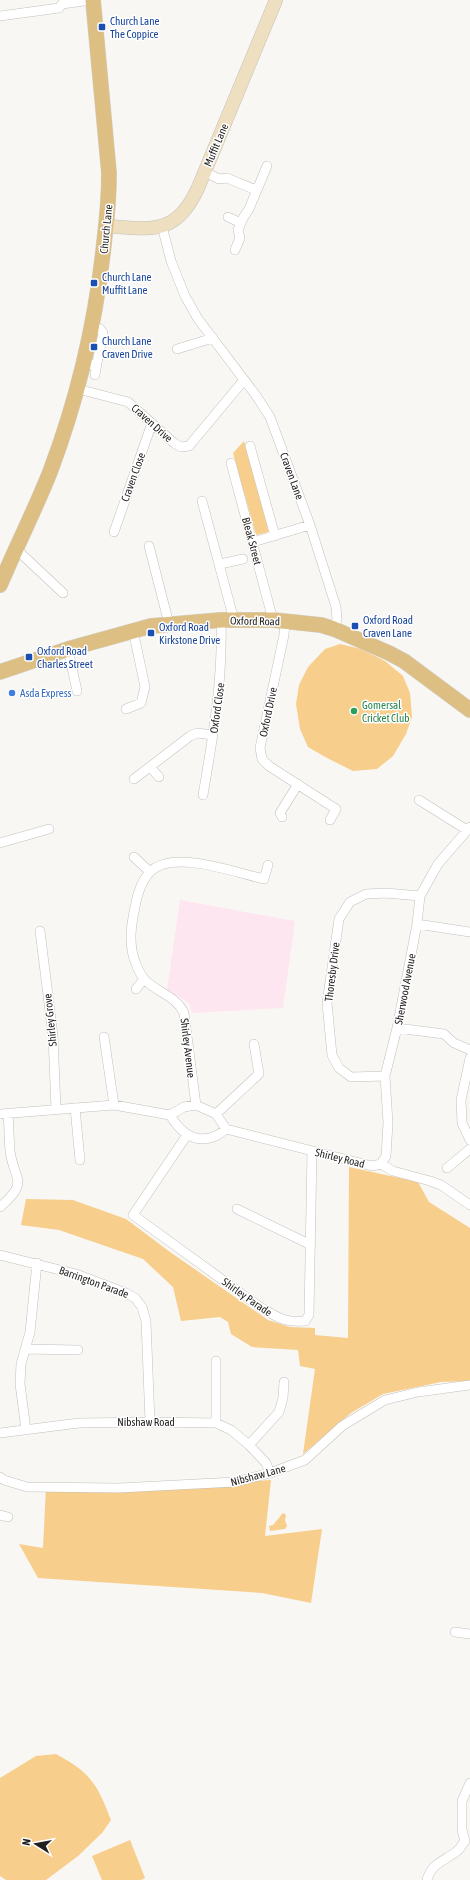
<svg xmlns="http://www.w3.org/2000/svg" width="470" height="1880" viewBox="0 0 470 1880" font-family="'Asap Condensed',sans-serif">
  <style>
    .education { fill: #fee6f1 }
    .green { fill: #f7ce8b }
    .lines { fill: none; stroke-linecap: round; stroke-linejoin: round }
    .street-casing { stroke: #c2c0bc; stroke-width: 10 }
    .secondary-casing { stroke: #c2c0bc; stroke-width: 14 }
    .primary-casing { stroke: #d2d2d2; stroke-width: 16 }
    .street { stroke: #fff; stroke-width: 9 }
    .secondary { stroke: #eedfc1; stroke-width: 13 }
    .primary { stroke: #ddbf83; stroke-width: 15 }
    .transit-dot { fill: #1a4fb4; stroke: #fff; stroke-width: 1.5 }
    .shop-dot { fill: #3f7fe0; stroke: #fff; stroke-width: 1.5 }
    .leisure-dot { fill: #2e9e5b; stroke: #fff; stroke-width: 1.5 }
    .labels { text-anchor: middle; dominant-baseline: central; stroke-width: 3; stroke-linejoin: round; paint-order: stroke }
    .transit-label { font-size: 11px; fill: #164399; stroke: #fff; text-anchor: start }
    .street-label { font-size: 11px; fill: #201f1e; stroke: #fff }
    .shop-label { font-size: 11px; fill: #366cbe; stroke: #fff; text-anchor: start }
    .leisure-label { font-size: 11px; fill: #27864d; stroke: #fff; text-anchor: start }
  </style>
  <rect width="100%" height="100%" fill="#f9f7f3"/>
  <!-- education -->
  <path class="education" d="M180 900 295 921 283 1008 192 1013 189 1003 167 990Z"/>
  <!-- green -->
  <path class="green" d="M244 441 269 532 256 535 233 453Z
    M340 644 361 649 385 661 403 676 410 693 412 717 406 734 393 756 377 769 353 771 327 758 308 747 300 729 296 704 299 685 308 667 325 649Z
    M349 1167 418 1182 429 1202 470 1228V1381L441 1382 383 1394 351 1413 303 1454 315 1369 300 1366 298 1350 252 1347 231 1334 228 1322 220 1317 181 1321 173 1287 143 1259 59 1230 21 1225 26 1199 73 1200 126 1219 170 1252 268 1320 290 1327 315 1328V1335L348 1338Z
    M271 1480 265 1536 322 1529 311 1603 262 1593 38 1578 19 1544 43 1548 46 1487 235 1482Z
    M283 1513 286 1515 285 1520 287 1526 285 1529 270 1531 269 1526 273 1525Z
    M56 1754C91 1773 97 1784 111 1820L102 1833 78 1856 46 1880H6L0 1876V1778L36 1756Z
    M130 1840 145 1878 141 1880H102L92 1856Z"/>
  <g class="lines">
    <defs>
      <path id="street" d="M0 16 59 8 62 4 91 0
        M205 172 219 179 227 178 256 190
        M228 217 241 223
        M162 226 171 261 185 296 198 319 255 394 270 417 310 525 336 607 337 619 334 629
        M235 250 240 238 238 230 243 218 249 209 267 166
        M177 349 213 338
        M84 362 92 365 97 363 103 333 100 329 92 326
        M95 375 97 363
        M78 389 128 402 174 443 181 447 189 446 244 380
        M250 446 275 536
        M231 463 273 620
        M202 501 234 620
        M114 532 152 423
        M253 542 310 525
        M149 546 169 624
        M15 548 63 593
        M220 564 243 559
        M285 621 284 635 260 748 262 759 269 766 336 809 330 820
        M68 649 77 691
        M126 709 141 703 145 687 133 630
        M150 767 159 777
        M134 779 190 736 197 733 213 735
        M203 795C213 736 223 681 221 620
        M419 800 467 830
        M282 817 280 813 298 784
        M0 843 49 829
        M134 857 150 872
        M417 924 470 932
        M40 931 53 1036 56 1109
        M136 989 144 979
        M397 1028 444 1034 454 1043 470 1050
        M104 1037 114 1105
        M470 1058 461 1100 462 1123 470 1140
        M385 1076 351 1077 339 1068 332 1055 327 1003 339 919 350 902 366 894 386 893 420 896
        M196 1105 184 1013C177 997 157 992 145 980 141 976 138 969 136 964 128 945 131 926 135 907 137 895 141 882 149 873 172 848 236 873 264 879L268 865
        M75 1108 80 1160
        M0 1114 114 1105 170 1115 184 1107 196 1105 216 1114 226 1129 372 1166 381 1164 393 1171 430 1181 441 1185 470 1205
        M216 1114 259 1074 254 1044
        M170 1115C179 1130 193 1144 213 1137 218 1136 222 1132 226 1129
        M187 1135 133 1215 260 1307C277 1317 284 1323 305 1321L309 1315 312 1151
        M381 1164 386 1156 388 1123 385 1076 397 1028 417 924 420 896 438 864 470 827
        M447 1168 470 1149
        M0 1207C30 1181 14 1181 10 1151 9 1139 9 1126 8 1113
        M237 1209 311 1245
        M0 1255 76 1274 126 1293 135 1298 142 1307 146 1321 150 1422
        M25 1349 78 1350
        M216 1361V1423
        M26 1430 20 1384 21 1364 30 1332 37 1263
        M0 1433 79 1423 150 1422 216 1423 231 1430 249 1445 266 1463 270 1473
        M249 1445 279 1412 283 1398 284 1382
        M0 1477 4 1480 27 1487 119 1488 235 1482 270 1473 305 1460 342 1426 385 1400 418 1392 470 1385
        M0 1515 8 1517
        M455 1632 470 1634
        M427 1880C431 1863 445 1861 457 1851 460 1849 462 1844 465 1841L462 1830V1801L470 1783"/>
      <path id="secondary" d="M106 226C152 229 176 236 198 188L276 0"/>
      <path id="primary" d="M0 585C16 547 35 510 50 472 78 398 96 321 104 243 107 219 109 197 109 173L93 0
        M0 672 68 649 151 626 221 620H273L321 625 334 629 389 653 404 661 470 710"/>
    </defs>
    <!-- street casing -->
    <use href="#street" class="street-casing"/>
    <!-- secondary casing -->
    <use href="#secondary" class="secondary-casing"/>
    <!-- primary casing -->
    <use href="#primary" class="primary-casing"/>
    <!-- street -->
    <use href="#street" class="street"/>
    <!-- secondary -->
    <use href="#secondary" class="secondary"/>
    <!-- primary -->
    <use href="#primary" class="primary"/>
  </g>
  <!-- markers -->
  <g class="transit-dot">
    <rect x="98" y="23" width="8" height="8" rx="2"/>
    <rect x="90" y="279" width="8" height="8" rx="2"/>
    <rect x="90" y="343" width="8" height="8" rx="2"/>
    <rect x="351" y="622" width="8" height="8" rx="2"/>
    <rect x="147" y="629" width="8" height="8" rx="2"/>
    <rect x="25" y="653" width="8" height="8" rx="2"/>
  </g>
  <circle class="shop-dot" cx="12" cy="693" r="4"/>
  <circle class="leisure-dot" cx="354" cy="711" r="4"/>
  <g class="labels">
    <!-- transit labels -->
    <g class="transit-label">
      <text x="110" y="21">Church Lane<tspan x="110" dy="13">The Coppice</tspan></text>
      <text x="102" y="277">Church Lane<tspan x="102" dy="13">Muffit Lane</tspan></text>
      <text x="102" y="341">Church Lane<tspan x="102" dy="13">Craven Drive</tspan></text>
      <text x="363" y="620">Oxford Road<tspan x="363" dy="13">Craven Lane</tspan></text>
      <text x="159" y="627">Oxford Road<tspan x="159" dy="13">Kirkstone Drive</tspan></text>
      <text x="37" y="651">Oxford Road<tspan x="37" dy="13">Charles Street</tspan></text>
    </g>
    <!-- street labels -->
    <g class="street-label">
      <text transform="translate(216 145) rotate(-67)">Muffit Lane</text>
      <text transform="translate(106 229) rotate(-84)">Church Lane</text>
      <text transform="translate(152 423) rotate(42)">Craven Drive</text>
      <text transform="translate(292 476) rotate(70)">Craven Lane</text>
      <text transform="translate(133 477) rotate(-70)">Craven Close</text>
      <text transform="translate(252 541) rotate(75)">Bleak Street</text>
      <text transform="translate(255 621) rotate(1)">Oxford Road</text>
      <text transform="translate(217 708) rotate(-82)">Oxford Close</text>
      <text transform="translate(268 712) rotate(-78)">Oxford Drive</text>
      <text transform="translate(332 972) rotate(-83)">Thoresby Drive</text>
      <text transform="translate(405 989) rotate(-79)">Sherwood Avenue</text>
      <text transform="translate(50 1020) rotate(-96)">Shirley Grove</text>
      <text transform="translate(188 1048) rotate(83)">Shirley Avenue</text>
      <text transform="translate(340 1158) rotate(14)">Shirley Road</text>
      <text transform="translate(94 1282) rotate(20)">Barrington Parade</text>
      <text transform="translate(247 1297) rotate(35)">Shirley Parade</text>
      <text x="146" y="1422">Nibshaw Road</text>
      <text transform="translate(258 1475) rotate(-15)">Nibshaw Lane</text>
    </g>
    <!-- shop labels -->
    <g class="shop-label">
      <text x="20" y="693">Asda Express</text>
    </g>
    <!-- leisure labels -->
    <g class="leisure-label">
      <text x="362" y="705">Gomersal<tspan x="362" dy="13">Cricket Club</tspan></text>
    </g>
  </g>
  <!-- north arrow -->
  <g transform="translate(36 1844) rotate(281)" stroke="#ffffff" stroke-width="3" paint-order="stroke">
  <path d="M0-3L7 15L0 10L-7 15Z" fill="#201f1e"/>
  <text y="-6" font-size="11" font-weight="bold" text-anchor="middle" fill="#201f1e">N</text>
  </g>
</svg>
